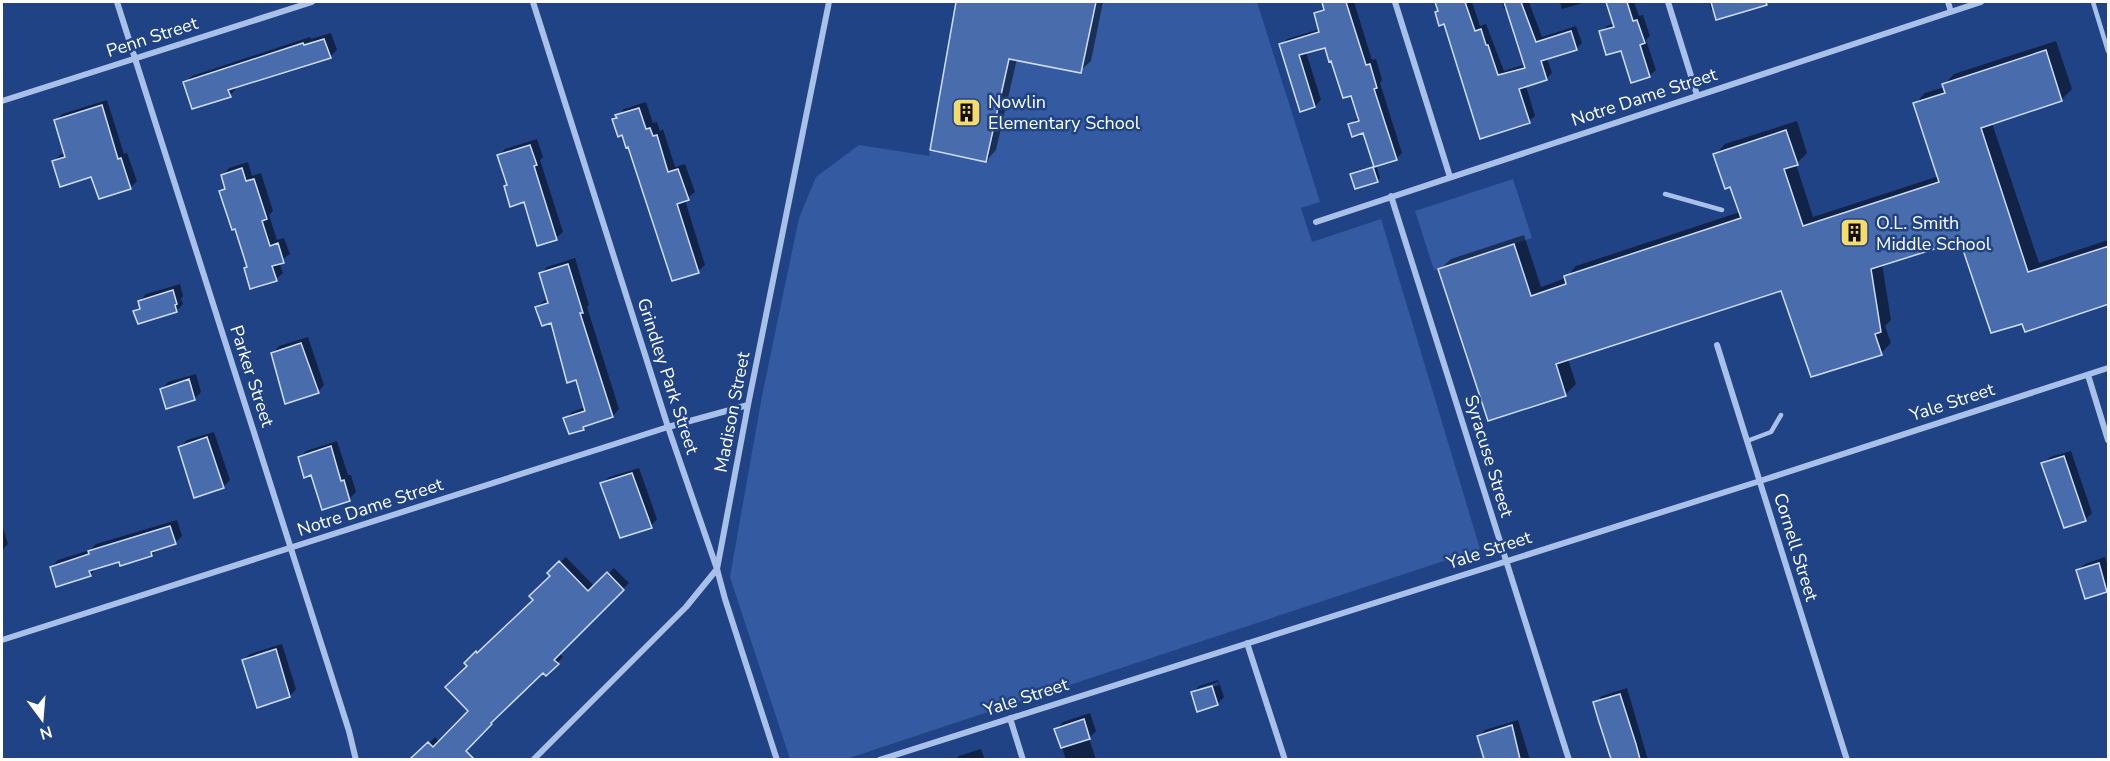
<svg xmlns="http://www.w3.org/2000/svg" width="2110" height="761" viewBox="0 0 2110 761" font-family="'Nunito Sans',sans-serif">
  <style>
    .green { fill: #345ba2 }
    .shadow { fill: #0007; fill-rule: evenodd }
    .building { fill: #496cad; stroke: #cddcf7; stroke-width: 1.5 }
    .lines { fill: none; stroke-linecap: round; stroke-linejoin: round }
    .service { stroke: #a9c0e9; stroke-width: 4.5 }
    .minor { stroke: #a9c0e9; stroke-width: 6 }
    .labels { text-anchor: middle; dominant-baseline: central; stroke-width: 5; stroke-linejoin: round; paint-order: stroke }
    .street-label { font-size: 18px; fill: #fff; stroke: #204385 }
    .poi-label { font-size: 18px; fill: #fff; stroke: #204385; text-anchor: start }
  </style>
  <rect width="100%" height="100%" fill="#204385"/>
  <!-- green -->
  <path class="green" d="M1096 2H1257L1320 202 1301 208 1312 242 1381 219 1480 549 843 760 790 759 730 577 762 396 799 218 816 177 859 145 929 156 930 150 988 162 1009 59 1081 72Z
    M1513 179 1532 238 1434 270 1415 211Z"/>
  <!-- shadow -->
  <path class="shadow" d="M957 2H1103L1091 61 1080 71 1017 59 996 150 986 161 932 149Z
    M1323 2H1354L1372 60 1376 59 1382 80 1380 83 1402 153 1396 159 1376 165 1380 178 1377 181 1352 174 1355 171 1375 166 1364 131 1350 124 1359 117 1352 94 1326 46 1306 52 1321 100 1315 106 1301 110 1281 45 1287 39 1320 29 1315 14 1325 6Z
    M1436 2H1472L1480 26 1486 24 1504 71 1526 64 1508 7 1504 9 1502 2H1529L1542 37 1576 26 1582 43 1576 49 1547 58 1552 73 1546 79 1526 86 1535 116 1529 121 1437 12 1439 10Z
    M1560 2H1586L1562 9Z
    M1608 2H1634L1639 16 1643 15 1650 36 1646 40 1656 70 1649 76 1622 49 1601 32 1607 26 1614 23Z
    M1709 2H1754L1711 10Z
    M331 33 337 50 330 57 236 87V89L230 95 185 82 192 76 310 37 311 39Z
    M2056 41 2072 89 2061 100 1992 123 2039 263 2108 240V303L2023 322 1961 239 1882 264 1891 320 1885 326 1891 343 1881 353 1782 289 1568 359 1576 384 1566 394 1489 419 1440 269 1451 259 1524 235 1541 287 1566 278 1576 266 1740 212 1731 185 1715 155 1725 144 1797 121 1807 153 1796 164 1813 217 1939 176 1915 104 1925 93 1945 87 1944 85 1954 74Z
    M107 100 124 154 127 153 137 181 131 187 100 197 92 175 54 161 60 155 66 153 56 120 62 114Z
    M646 102 653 123 657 122 660 131 663 129 675 167 685 164 695 192 685 200 705 265 698 271 614 120 624 109Z
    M537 139 543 157 540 160 563 232 556 238 525 201 508 184 499 156 505 149Z
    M248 162 252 176 261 173 273 211 269 215 277 240 284 238 290 254 279 262 283 273 276 279 248 266 236 228 221 192 226 187 223 175 229 168Z
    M575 258 589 305 587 307 619 409 613 416 587 424 583 428 565 419 572 412 586 407 577 378 552 321 537 308 544 301 548 299 540 274 547 267Z
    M180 284 183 296 181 299 183 304 176 311H135L141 306 140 301 146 294Z
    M308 337 324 385 318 392 273 353 279 346Z
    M196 374 201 392 194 399 162 389 168 382Z
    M214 432 230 480 224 486 195 496 180 447 187 440Z
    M337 441 348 475H351L356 492 349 499 312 473 299 458 306 451Z
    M2071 451 2092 513 2086 519 2065 526 2043 464 2050 457Z
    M639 468 657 519 651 526 602 484 609 477Z
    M177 520 182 536 175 543 159 548 152 555 120 560 97 568 90 575 51 567 58 560 90 550 96 544Z
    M2 525 8 544 2 550Z
    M566 557 595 587 614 568 629 583 559 653 563 657 546 674 543 671 453 760H412L435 737 440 742 470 711 469 666 466 663 535 600 552 576 549 573Z
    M2105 557 2108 568V588L2086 597 2078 570 2085 564Z
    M282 644 296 689 290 696 258 706 243 660 250 654Z
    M1218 680 1224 697 1217 704 1193 693 1199 686ZM1218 682 1219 685 1199 691V688Z
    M1627 688 1648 760H1612L1595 703 1602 696Z
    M1090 713 1096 731 1089 738 1096 760H1066L1056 729 1063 722Z
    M1518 720 1530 760H1486L1479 737 1485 730Z
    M981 749 985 760H956L959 756Z"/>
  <!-- building -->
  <path class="building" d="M956 2H1096L1081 73 1009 59 986 162 930 150Z
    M1322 2H1346L1366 65 1370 64 1377 88 1374 89 1397 160 1374 167 1363 133 1352 137 1348 124 1359 121 1351 96 1343 98 1331 61 1329 62 1325 48 1299 55 1315 107 1300 112 1279 44 1319 32 1314 13 1324 10Z
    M1435 2H1465L1475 31 1481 29 1486 45H1488L1498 75 1525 68 1504 2H1521L1536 42 1571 31 1577 50 1541 61 1547 80 1519 89 1530 123 1480 139 1444 24 1439 26 1435 12 1438 11Z
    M1606 2H1627L1633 21 1637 20 1645 43 1640 45 1650 77 1631 83 1621 51 1606 55 1599 31 1614 27Z
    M1711 2H1766L1767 5 1716 20Z
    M324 39 331 58 228 90 231 97 192 109 183 82 303 43 304 45Z
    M2046 50 2062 101 1981 128 2028 272 2109 246V304L2025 332 2022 324 1991 333 1960 241 1871 269 1881 332 1875 334 1882 355 1811 377 1781 291 1556 364 1566 396 1488 421 1438 269 1514 244 1531 296 1566 284 1564 276 1741 218 1730 187 1725 189 1713 154 1786 130 1798 165 1784 169 1803 226 1939 182 1913 103 1945 93 1942 84Z
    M102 105 118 159 121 158 131 189 99 199 91 177 60 187 52 161 65 157 54 120Z
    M639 108 646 129 650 128 653 136 657 135 668 172 678 169 689 200 677 204 699 273 672 281 628 147 626 148 622 135 618 137 612 119 617 118 615 115Z
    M530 145 537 165 534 166 557 240 537 246 524 202 510 207 504 186 507 185 497 155Z
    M1373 167 1378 182 1355 189 1350 174Z
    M242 168 246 181 254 179 267 219 262 221 270 246 278 243 284 263 272 266 277 281 250 289 244 268 247 267 235 229 232 230 219 191 225 189 221 175Z
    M568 264 583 313H580L613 417 583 427 584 430 569 434 563 418 585 411 576 380 567 383 551 323 542 326 535 307 548 303 539 273Z
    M173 290 177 304 175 305 177 312 138 324 133 311 140 309 138 301Z
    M301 343 319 393 285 404 271 353Z
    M189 379 195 400 166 409 160 389Z
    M207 437 224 488 194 498 178 447Z
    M331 446 341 481 344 480 350 501 322 510 311 475 304 478 298 457Z
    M2064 456 2086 521 2064 528 2041 463Z
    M632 473 652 528 620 538 600 483Z
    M170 526 176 544 151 552 152 556 120 566 119 562 89 571 91 576 56 587 50 567 89 554 88 551Z
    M559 561 588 591 607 572 624 590 554 660 559 664 546 676 543 673 491 723 492 724 466 751 474 759H410L428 742 433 747 468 711 445 687 467 666 464 663 476 651 477 653 533 600 529 596 550 576 547 573Z
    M2099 563 2107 592 2085 599 2076 570Z
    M276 649 290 697 257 708 242 660Z
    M1212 686 1218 705 1197 712 1191 692Z
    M1620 694 1636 744 1640 759H1611L1599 722 1593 702Z
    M1084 719 1090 739 1061 748 1054 729Z
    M1512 725 1520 759H1484L1477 736Z"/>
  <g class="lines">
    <!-- service -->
    <path class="service" d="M2093 2 2108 51
      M1665 194 1722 210
      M1747 441 1771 432 1781 415"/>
    <!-- minor -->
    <path class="minor" d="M117 2 349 731 356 760
      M533 2 668 427 717 569 725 599 777 760
      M1395 2 1450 177
      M1668 2 1697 95
      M1948 2 1951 12
      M2 101 312 2
      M1391 196 1569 760
      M1316 222 1981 2
      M1717 345 1847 760
      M2088 375 2108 440
      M2 640 668 427 748 405
      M1247 643 1285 760
      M1010 718 1023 760
      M533 760 686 607 717 569 748 405 829 2
      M879 760 1760 481 2108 368"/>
  </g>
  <!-- icons -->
  <defs>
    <symbol id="building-square" viewBox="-11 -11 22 22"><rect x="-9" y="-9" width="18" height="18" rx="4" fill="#f7db6a" stroke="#204385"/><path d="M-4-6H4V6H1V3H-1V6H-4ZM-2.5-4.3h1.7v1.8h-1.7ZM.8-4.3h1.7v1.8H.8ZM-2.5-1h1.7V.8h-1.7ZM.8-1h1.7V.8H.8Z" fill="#111"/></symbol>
  </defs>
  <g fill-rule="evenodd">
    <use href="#building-square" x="950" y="96" width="33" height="33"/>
    <use href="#building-square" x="1838" y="216" width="33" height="33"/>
  </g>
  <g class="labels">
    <!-- street labels -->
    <g class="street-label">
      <text transform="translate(152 37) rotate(-18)">Penn Street</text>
      <text transform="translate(1644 97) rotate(-18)">Notre Dame Street</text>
      <text transform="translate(252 376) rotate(72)">Parker Street</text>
      <text transform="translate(668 376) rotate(72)">Grindley Park Street</text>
      <text transform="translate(1952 402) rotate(-18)">Yale Street</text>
      <text transform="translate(732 412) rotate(-79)">Madison Street</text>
      <text transform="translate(1489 456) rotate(73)">Syracuse Street</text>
      <text transform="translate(370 507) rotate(-18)">Notre Dame Street</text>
      <text transform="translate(1796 547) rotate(73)">Cornell Street</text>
      <text transform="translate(1489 550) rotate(-18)">Yale Street</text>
      <text transform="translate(1026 697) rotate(-18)">Yale Street</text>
    </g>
    <!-- poi labels -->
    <g class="poi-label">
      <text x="988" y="102">Nowlin<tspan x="988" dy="21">Elementary School</tspan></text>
      <text x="1876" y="223">O.L. Smith<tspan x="1876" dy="21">Middle School</tspan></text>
    </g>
  </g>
  <!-- border -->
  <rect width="2110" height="761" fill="none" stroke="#ffffff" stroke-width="6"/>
  <!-- north arrow -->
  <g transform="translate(42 719) rotate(164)" stroke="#204385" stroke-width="4.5" paint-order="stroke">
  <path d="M0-4.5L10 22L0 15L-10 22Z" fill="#ffffff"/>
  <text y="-9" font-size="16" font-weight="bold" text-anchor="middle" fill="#ffffff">N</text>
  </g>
</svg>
